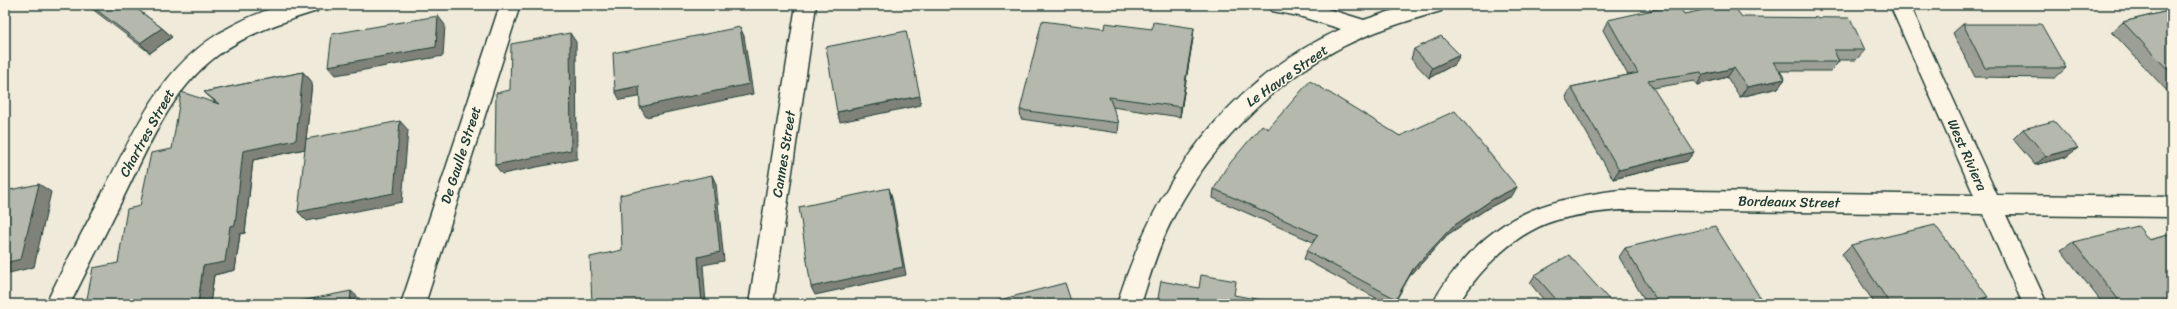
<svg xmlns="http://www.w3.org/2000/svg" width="2177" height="309" viewBox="0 0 2177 309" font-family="Sriracha,sans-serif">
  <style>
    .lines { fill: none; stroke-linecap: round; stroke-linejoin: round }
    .minor-casing { stroke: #1f3d34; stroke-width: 3 }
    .minor { fill: #fcf5e5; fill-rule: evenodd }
    .wall { fill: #9c9f95; stroke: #1f3d34 }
    .shaded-wall { fill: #7f8279; stroke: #1f3d34 }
    .building { fill: #b5b9ad; stroke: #1f3d34 }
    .labels { text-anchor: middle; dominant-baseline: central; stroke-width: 3; stroke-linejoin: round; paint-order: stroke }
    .street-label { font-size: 14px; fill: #1f3d34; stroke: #fcf5e5 }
  </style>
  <rect width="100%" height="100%" fill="#efeada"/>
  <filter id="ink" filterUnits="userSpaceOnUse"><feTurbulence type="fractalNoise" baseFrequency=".025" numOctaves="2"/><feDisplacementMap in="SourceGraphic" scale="8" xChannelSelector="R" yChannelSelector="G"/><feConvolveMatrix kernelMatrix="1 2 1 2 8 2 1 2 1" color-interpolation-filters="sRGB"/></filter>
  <g filter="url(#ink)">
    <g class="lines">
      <defs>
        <path id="minor" d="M282 5H320L317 11C282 22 248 33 218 55 173 88 151 141 127 190 108 228 89 266 70 304H46C64 265 85 228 104 190 152 96 175 40 282 5Z
          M500 5H520L425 304H401Z
          M796 5H816L773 304H749Z
          M1269 5H1315L1364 20 1409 5H1444L1441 11C1407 21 1373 31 1342 47 1267 86 1203 153 1167 230 1156 254 1149 279 1141 304H1117C1155 184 1223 83 1341 29L1299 16 1272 11Z
          M1890 5H1910L1997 195 2172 197V217L2006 215 2047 304H2023L1983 214 1620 210C1599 212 1577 214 1557 220 1515 232 1481 268 1458 304H1433C1440 288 1451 274 1463 261 1506 210 1556 198 1620 190L1974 195Z"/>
      </defs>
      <!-- minor casing -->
      <use href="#minor" class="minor-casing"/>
      <!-- minor -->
      <use href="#minor" class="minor"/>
    </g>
    <!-- wall -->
    <path class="wall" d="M87 5H132L162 28 172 37 150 53Z
      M2172 10V92L2169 93 2112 32 2123 22Z
      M1684 14 1742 17 1865 50 1856 60H1838L1839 62 1830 71H1780L1785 79 1778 88 1740 97 1727 77 1697 85 1694 81 1653 88 1687 161 1613 179 1566 97 1571 87 1628 75 1603 30 1608 20Z
      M1963 24 2066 68 2055 78 1975 77 1953 33Z
      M1104 29 1193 38 1180 117 1112 107 1119 123 1118 133 1021 119 1020 110Z
      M1414 49 1455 64 1429 78 1411 59Z
      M303 72 312 82 305 149 253 160 245 233 240 234 235 270 214 275 210 304H86L118 263 140 206 172 149 215 102 204 92Z
      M1268 129 1400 136 1512 196 1488 208 1447 235 1409 277 1394 304H1387L1304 259 1307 251 1313 242 1213 198 1214 189Z
      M2023 129 2066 157 2035 165 2013 139Z
      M2172 234V304H2103L2061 250 2073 242 2149 240Z
      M1851 245 1977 304H1875L1842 254Z
      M1625 248 1764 304H1647L1619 257Z
      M1535 275 1613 304H1547L1530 283Z"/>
    <!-- shaded-wall -->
    <path class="shaded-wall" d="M438 16 445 25 443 56 336 75 328 66Z
      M740 27 744 36 753 94 646 117 640 107Z
      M162 28 172 37 150 53 140 43Z
      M1194 28 1193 38 1180 117 1181 107Z
      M570 33 576 42 577 159 502 174 495 165Z
      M1460 55 1455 64 1429 78 1432 68Z
      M1734 68 1727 77 1697 85 1703 75Z
      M303 72 312 82 305 149 253 160 245 233 240 234 235 270 214 275 210 304H198L203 266 230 226 243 151Z
      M1785 79 1778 88 1740 97 1747 87Z
      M639 86 644 96 620 100 615 91Z
      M920 96 921 105 840 122 837 112Z
      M400 121 408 130 402 202 307 221 298 212Z
      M2078 148 2066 157 2035 165 2046 156Z
      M1694 152 1687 161 1613 179 1619 170Z
      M712 175 716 184 724 261 703 265 706 304H702L698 257Z
      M39 184 51 192 34 267 5 274V263Z
      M1517 187 1512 196 1488 208 1447 235 1409 277 1393 304 1413 269 1452 227 1493 199Z
      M889 188 892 197 906 275 815 295 811 287Z
      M351 291 360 299V304H350Z
      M1988 297 1977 304H1959Z
      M2172 299V300L2165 304H2150Z"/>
    <!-- building -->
    <path class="building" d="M90 5H132L162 28 140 43Z
      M1675 5H1678L1684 14 1728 5H1733L1742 17 1850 18 1865 50H1834L1839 62H1773L1785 79 1747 87 1734 68 1703 75 1701 72 1648 80 1694 152 1619 170 1571 87 1638 73 1608 20Z
      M2172 10V74L2123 22Z
      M438 16 436 47 328 66 332 34Z
      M1042 21 1104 29 1105 23 1152 29 1153 22 1194 28 1181 107 1109 97 1119 123 1020 110Z
      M1963 24H2041L2066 68H1985Z
      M740 27 749 84 640 107 639 86 615 91 613 53Z
      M906 31 920 96 837 112 826 47Z
      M570 33 571 150 495 165 496 93 510 90 511 44Z
      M1441 36 1460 55 1432 68 1414 49Z
      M303 72 296 140 243 151 235 225 230 226 225 262 203 266 198 304H86L93 268 118 263 127 209 140 206 151 153 172 149 181 92 219 104 204 92Z
      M1310 81 1400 136 1455 111 1517 187 1493 199 1452 227 1413 269 1396 299 1307 251 1318 235 1214 189 1226 168 1262 125 1268 129Z
      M400 121 394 193 298 212 306 139Z
      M2054 121 2078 148 2046 156 2023 129Z
      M712 175 720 252 698 257 702 304H592L590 257 622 250 620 195Z
      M39 184 21 259 5 263V191Z
      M889 188 903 267 811 287 799 207Z
      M1935 225 1988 297 1959 304H1890L1851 245Z
      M1715 226 1764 304H1659L1625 248Z
      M2138 226 2149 240 2172 234V299L2150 304H2122L2073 242Z
      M1569 255 1613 304H1569L1568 303 1566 304H1560L1535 275Z
      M1201 275 1236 281 1234 295 1282 304H1157L1161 281 1199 288Z
      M1065 283 1072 304H984Z
      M351 291 350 304H286Z"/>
  </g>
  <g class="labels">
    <!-- street labels -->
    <g class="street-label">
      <text transform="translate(1287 76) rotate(-35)">Le Havre Street</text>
      <text transform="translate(147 133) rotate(-61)">Chartres Street</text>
      <text transform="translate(784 154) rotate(-81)">Cannes Street</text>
      <text transform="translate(461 155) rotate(-72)">De Gaulle Street</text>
      <text transform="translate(1967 155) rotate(66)">West Riviera</text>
      <text transform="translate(1789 202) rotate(1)">Bordeaux Street</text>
    </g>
  </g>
  <!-- margin -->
  <rect width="2177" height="309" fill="none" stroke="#fcf5e5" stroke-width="20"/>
  <rect x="10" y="10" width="2157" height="289" fill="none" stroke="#1f3d34" stroke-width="1.5" filter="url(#ink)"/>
</svg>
